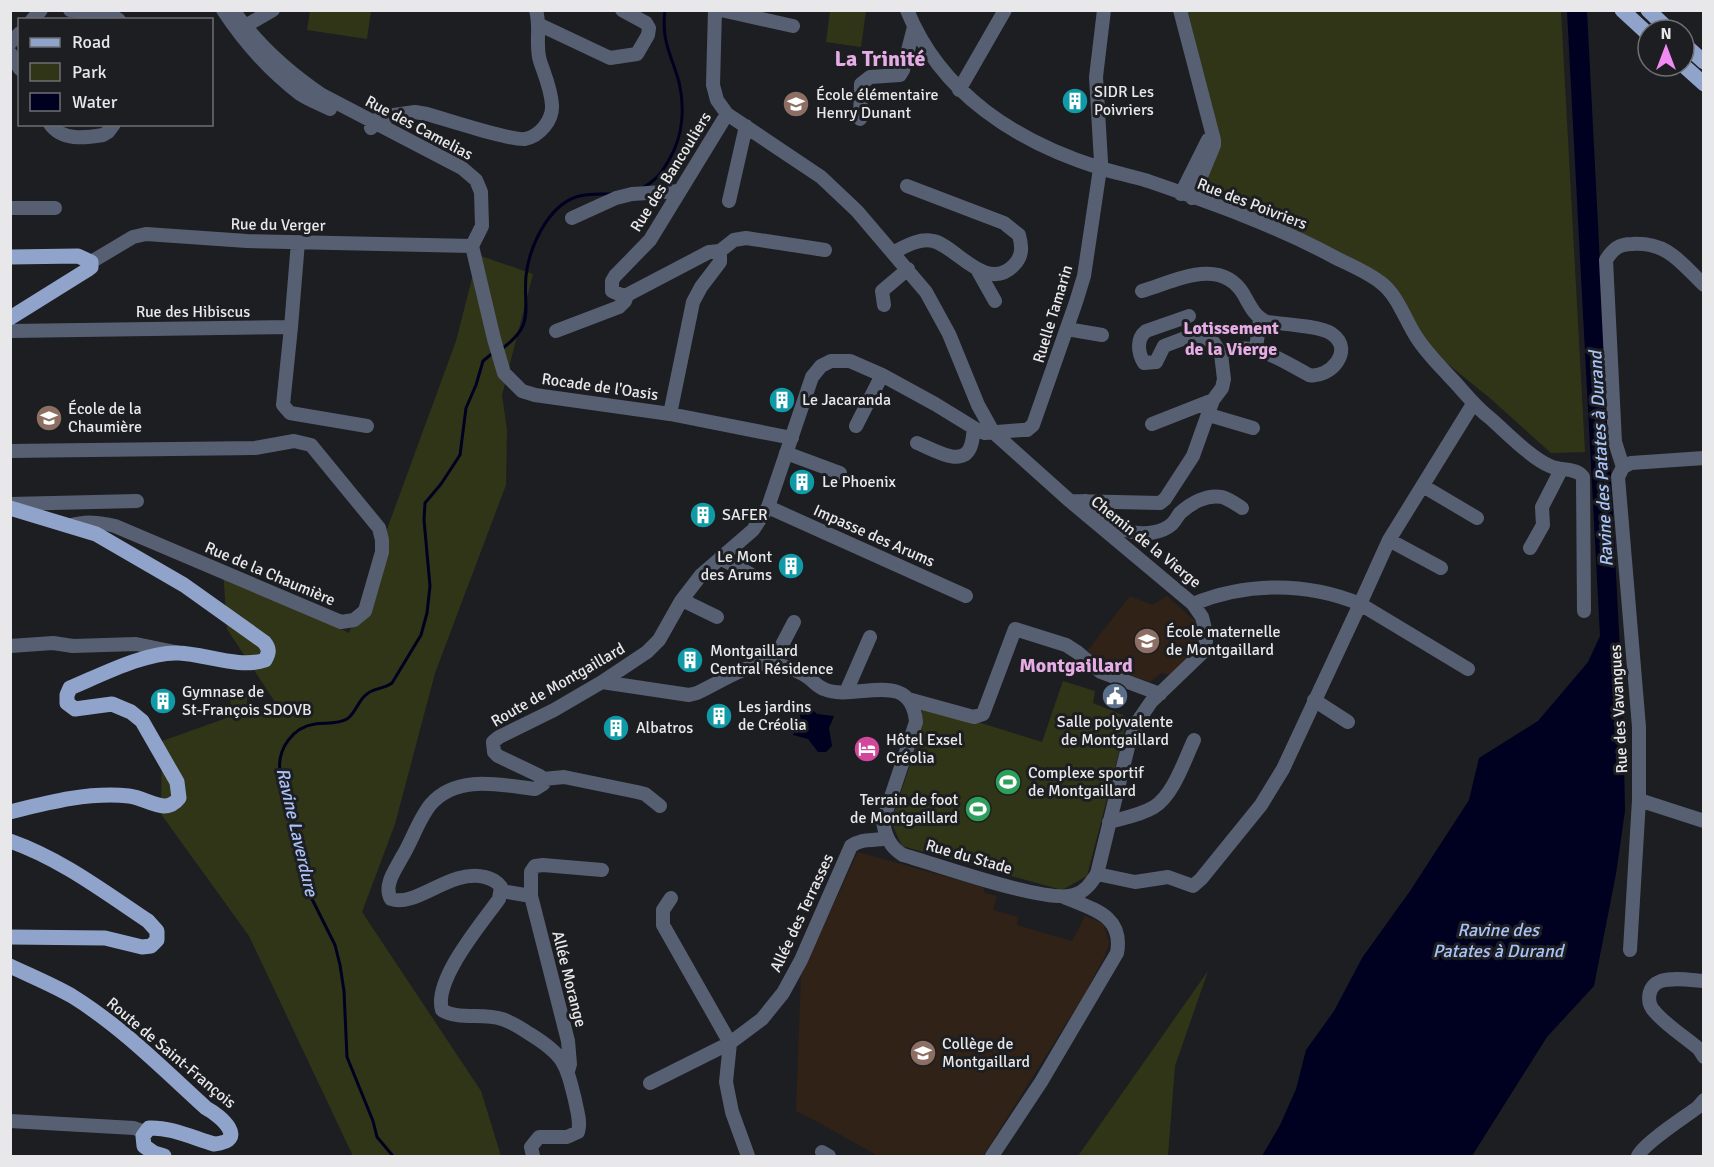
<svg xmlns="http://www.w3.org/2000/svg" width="1714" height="1167" viewBox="0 0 1714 1167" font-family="Signika,sans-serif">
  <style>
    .education { fill: #302216 }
    .green { fill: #313517 }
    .water { fill: #000120 }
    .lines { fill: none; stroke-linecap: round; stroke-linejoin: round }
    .stream { stroke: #000120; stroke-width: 3 }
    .minor { stroke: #576073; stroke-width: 14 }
    .major { stroke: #90a3ca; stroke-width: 15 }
    .labels { text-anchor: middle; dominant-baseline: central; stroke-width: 6; stroke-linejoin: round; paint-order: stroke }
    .poi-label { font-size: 16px; fill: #e8e8eb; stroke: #1d1e21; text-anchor: start }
    .street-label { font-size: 16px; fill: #e8e8eb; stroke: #1d1e21 }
    .neighbourhood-label { font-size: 18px; font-weight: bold; fill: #e5ace5; stroke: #1d1e21 }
    .water-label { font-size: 18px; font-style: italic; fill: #a8c2f8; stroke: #1d1e21 }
    .quarter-label { font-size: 20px; font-weight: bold; fill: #e5ace5; stroke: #1d1e21 }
    .district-label { font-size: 22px; font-weight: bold; fill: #e5ace5; stroke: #1d1e21 }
  </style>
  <rect width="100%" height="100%" fill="#1d1e21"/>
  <!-- education -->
  <path class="education" d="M1130 596 1152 605 1167 596 1196 622 1200 635 1198 647 1170 675 1161 673 1150 682 1097 663 1088 650Z
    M858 852 983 887 985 893 997 896 993 910 1018 917 1017 925 1072 941 1085 916 1103 923 1109 942 1105 956 1084 995 983 1156H878L825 1126 796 1111 801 974Z"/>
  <!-- green -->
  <path class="green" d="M310 11H371L367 39 307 30Z
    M830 11H866L861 47 826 42Z
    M1187 11H1561L1585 452 1551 453 1491 399 1428 348 1409 309 1388 282 1212 198 1201 186 1219 143Z
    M478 255 533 274 502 395 507 430 506 485 435 673 395 824 362 912 481 1091 501 1156H353L249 936 161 814 162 741 235 715 230 714 231 690H247V711L275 702 227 629 223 570 349 633 456 341Z
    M1063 681 1095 691 1093 703 1125 716V729L1087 876 1062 890 902 846 891 822 919 738 922 709 926 706 1042 742Z
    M1208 971 1175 1066 1168 1156H1078Z"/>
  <!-- water -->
  <path class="water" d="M1567 11H1587L1623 709 1625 811 1616 874 1594 986 1547 1037 1472 1156H1262L1280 1125 1296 1089 1306 1050 1334 1011 1362 958 1410 891 1469 800 1479 758 1538 721 1588 662 1600 636Z
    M811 708 817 714 834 716 829 728 832 746 826 752H818L808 739 793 735 801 721 800 715 802 711Z"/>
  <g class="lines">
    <!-- stream -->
    <path class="stream" d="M642 188C656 181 663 171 670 158 683 136 685 107 679 82 671 54 661 41 665 10
      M500 350C536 325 523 311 526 276 529 248 547 207 576 197 587 193 601 194 613 194
      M393 1156 377 1137 373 1121 347 1057 344 991 340 965 335 945 310 895 303 859 280 771C277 749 293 727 315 724 325 722 337 725 347 719 356 713 358 700 367 694 374 688 384 689 392 683L421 635 427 613 430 586 424 520 425 503 441 484 460 455 466 408 476 385 483 361 494 352"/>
    <!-- minor -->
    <path class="minor" d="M70 10 110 14 119 20
      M223 10C244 42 270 71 300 94 309 100 320 104 330 109
      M233 10C257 44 288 72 322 95L462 168 476 180 481 192 482 226 472 246
      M721 10 793 26
      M907 10C941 94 1017 142 1100 168 1116 173 1132 176 1148 181 1212 203 1277 226 1336 258 1350 265 1367 272 1380 282 1398 295 1405 320 1417 338 1426 352 1438 364 1449 376 1463 390 1474 406 1490 418 1506 432 1531 458 1550 466 1560 471 1576 467 1583 477L1584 611
      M1180 10 1214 140V145L1192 198
      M32 20 41 10
      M538 24 610 58 637 54 648 35 649 28 646 23 622 10
      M238 30 273 10
      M10 43 20 33
      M10 53 20 69
      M959 90 1005 10
      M860 119 861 84 870 77 900 75 903 70 914 27
      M50 124C62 141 85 138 103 135L108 132 114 124
      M371 128 380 117 415 112 427 114C445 119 511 141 525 139 540 136 553 120 552 105 551 89 545 76 540 61 535 45 541 27 536 10
      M1181 194 1208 140
      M729 201 746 126
      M10 208H55
      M572 218 616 198 632 194 680 191
      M472 246 494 339 504 373 522 391 535 395 670 414 792 438
      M720 251 734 240 746 238 825 250
      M894 252C906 246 919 238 933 241 955 245 986 294 1014 265 1023 256 1022 246 1019 235L1004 223 907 186
      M91 262 133 237 146 234 247 241 472 246
      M977 269 995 301
      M1142 291C1176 281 1221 256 1244 295 1250 306 1255 317 1267 322 1282 324 1322 326 1332 334 1355 350 1330 379 1309 375 1282 361 1251 337 1221 354
      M884 305 882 291 908 269
      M291 327 283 405 290 413 367 426
      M1067 329 1102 335
      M10 331 291 327 298 242
      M556 331 619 307 625 301 627 295
      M1256 348 1260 319
      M670 414 693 302 701 287 720 262V251L709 252 627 295H621L612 291V281L615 276 650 240 727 114
      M1209 415 1253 428
      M1152 424 1213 400
      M856 426 882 375
      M917 443C931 448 961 468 970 448 973 442 973 434 974 428
      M10 451 255 448 294 441 311 445 379 528 382 540V552L365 611 354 620 341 622 115 526C98 522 85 521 69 526
      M786 453 840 473
      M1623 467 1615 442 1606 260C1613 249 1619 244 1632 244 1668 242 1680 262 1704 285
      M1423 486 1477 518
      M1070 501 1160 503 1165 499 1193 456 1213 400 1222 388 1224 379 1221 354 1214 343 1203 337 1193 335 1164 346 1156 362 1144 363C1138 353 1136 339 1146 331L1189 316
      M1085 501C1099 511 1115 528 1132 532 1144 535 1162 533 1172 524 1175 521 1177 517 1180 513 1191 503 1207 494 1222 497 1229 499 1236 504 1242 508
      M10 504 137 501
      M768 507 966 596
      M1389 540 1441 568
      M1530 548 1543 525 1542 507 1561 470
      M720 558 750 574
      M682 600 717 617
      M1193 604C1247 582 1307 582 1360 604L1389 540 1473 404
      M10 646 53 643 73 646 136 644 175 652
      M772 664 794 622
      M602 682 689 695 697 693C719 683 741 667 765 664 780 663 798 670 809 678 814 682 818 687 824 689 854 703 911 666 916 722L883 821C885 836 890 847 903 855 936 864 1046 904 1074 895 1085 892 1091 883 1097 874L1129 743 1138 721 1151 702 1202 653 1206 641 1205 629 1202 617 1193 604 1070 501 993 432 978 405 949 334 926 292 857 211 821 177 727 114 717 100 713 85 715 10
      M846 692 870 637
      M908 699 970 716 974 717 983 714 1015 629 1066 645 1077 652 1101 672 1160 694
      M1314 700 1348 722
      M543 779 564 777 637 792 645 794 660 806
      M1639 800 1704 821
      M1109 822C1124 818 1141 815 1154 807 1174 794 1184 761 1194 740
      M1097 874 1135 882 1168 877 1193 886 1201 879 1261 805 1283 769 1360 604 1468 669
      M501 891 531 896
      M671 898 663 910V925L730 1043 726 1082 732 1112 748 1156
      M1630 950 1639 800V727L1618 477 1623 467 1631 463 1704 458
      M1704 981C1690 980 1674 977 1661 981 1647 986 1646 1003 1655 1012 1667 1026 1685 1037 1699 1049L1704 1057
      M568 1071 570 1064 568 1041 531 896V872L535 866 543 865 602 870
      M650 1083 730 1043 762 1019 783 993 801 960 851 846C865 837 872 842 887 838
      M10 1121 134 1128 145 1132
      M822 1152 829 1156
      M533 1156 531 1147 539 1137H567L578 1132C581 1122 577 1111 575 1100 566 1063 564 1055 530 1034 522 1029 512 1022 502 1019 483 1013 457 1020 442 1010 433 980 482 923 499 899L501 887C497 881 492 879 485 877 451 868 416 908 391 899 383 885 396 869 402 857 412 841 419 818 431 804 457 774 501 785 535 789L543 784 540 776 498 756 494 752 493 742 499 737 554 710 602 682 647 652 659 640 681 601 701 575 753 530 768 507 812 377 821 366 831 361H850L882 375 935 404 979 431 985 433 1022 430H1027L1033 425 1076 302 1084 276 1101 162 1096 77 1104 10
      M992 1156 1041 1082 1117 953C1124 915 1092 909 1064 897
      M1638 1156C1644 1143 1685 1117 1698 1107L1704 1100"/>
    <!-- major -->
    <path class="major" d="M1622 10 1648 34
      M1648 10 1669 30
      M1684 44 1704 62
      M1684 66 1704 84
      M10 257 78 256 91 262V267L87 270 10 318
      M10 508 96 534 184 585 264 642C270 649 269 653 265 660 240 669 205 654 179 653 147 651 99 676 70 688L67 695V703L75 709 112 704 131 712 142 721 177 782 179 798C165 816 148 798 129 796 88 792 50 802 10 812
      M10 841C61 859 103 891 148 921L157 931V940L151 946 142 947 105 938 10 937
      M10 966C31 976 53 985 72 996 122 1027 163 1069 206 1108 221 1116 249 1141 214 1144 193 1138 171 1127 149 1128L143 1136 144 1146 154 1153 164 1156"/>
  </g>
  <!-- icons -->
  <defs>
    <symbol id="building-disc" viewBox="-11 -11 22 22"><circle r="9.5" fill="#0f9aa8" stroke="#1d1e21"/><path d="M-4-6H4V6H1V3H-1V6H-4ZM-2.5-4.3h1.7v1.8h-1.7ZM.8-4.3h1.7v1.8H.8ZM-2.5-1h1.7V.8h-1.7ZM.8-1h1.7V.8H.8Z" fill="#fff"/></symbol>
    <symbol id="school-disc" viewBox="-11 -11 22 22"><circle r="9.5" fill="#8d6e63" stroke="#1d1e21"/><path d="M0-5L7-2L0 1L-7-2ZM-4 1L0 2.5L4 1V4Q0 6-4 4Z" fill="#fff"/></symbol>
    <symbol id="civic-disc" viewBox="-11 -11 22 22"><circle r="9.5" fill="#5c6f8a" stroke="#1d1e21"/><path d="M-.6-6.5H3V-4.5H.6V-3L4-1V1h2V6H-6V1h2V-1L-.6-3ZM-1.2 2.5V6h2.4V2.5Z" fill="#fff"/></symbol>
    <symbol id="hotel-disc" viewBox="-11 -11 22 22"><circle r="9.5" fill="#d1479c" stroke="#1d1e21"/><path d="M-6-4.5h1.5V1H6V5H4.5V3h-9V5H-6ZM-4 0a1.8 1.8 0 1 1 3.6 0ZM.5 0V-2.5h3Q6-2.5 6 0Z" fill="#fff"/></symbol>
    <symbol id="stadium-disc" viewBox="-11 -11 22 22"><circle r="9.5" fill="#2e9e5b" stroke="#1d1e21"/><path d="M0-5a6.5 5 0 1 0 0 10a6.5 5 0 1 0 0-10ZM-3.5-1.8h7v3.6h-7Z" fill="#fff"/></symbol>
  </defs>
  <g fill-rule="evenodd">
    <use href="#building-disc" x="1060" y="86" width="30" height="30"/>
    <use href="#school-disc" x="781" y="89" width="30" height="30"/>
    <use href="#building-disc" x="767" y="385" width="30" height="30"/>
    <use href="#school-disc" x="34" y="403" width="30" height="30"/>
    <use href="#building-disc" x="787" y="467" width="30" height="30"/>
    <use href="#building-disc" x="688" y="500" width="30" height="30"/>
    <use href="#building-disc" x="776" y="551" width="30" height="30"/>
    <use href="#school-disc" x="1132" y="626" width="30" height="30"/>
    <use href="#building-disc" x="675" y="645" width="30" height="30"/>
    <use href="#civic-disc" x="1100" y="681" width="30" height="30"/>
    <use href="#building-disc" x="148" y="686" width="30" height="30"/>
    <use href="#building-disc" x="704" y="701" width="30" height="30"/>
    <use href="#building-disc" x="601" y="713" width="30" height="30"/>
    <use href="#hotel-disc" x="852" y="734" width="30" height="30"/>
    <use href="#stadium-disc" x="993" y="767" width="30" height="30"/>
    <use href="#stadium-disc" x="963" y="794" width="30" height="30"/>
    <use href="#school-disc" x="908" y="1038" width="30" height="30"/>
  </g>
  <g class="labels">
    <!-- poi labels -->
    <g class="poi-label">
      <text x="1094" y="92">SIDR Les<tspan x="1094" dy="18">Poivriers</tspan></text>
      <text x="816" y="95">École élémentaire<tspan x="816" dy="18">Henry Dunant</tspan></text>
      <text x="802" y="400">Le Jacaranda</text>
      <text x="68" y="409">École de la<tspan x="68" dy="18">Chaumière</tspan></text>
      <text x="822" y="482">Le Phoenix</text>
      <text x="722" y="515">SAFER</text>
      <text x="772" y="557" text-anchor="end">Le Mont<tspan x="772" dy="18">des Arums</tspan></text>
      <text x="1166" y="632">École maternelle<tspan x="1166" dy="18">de Montgaillard</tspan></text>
      <text x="710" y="651">Montgaillard<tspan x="710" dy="18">Central Résidence</tspan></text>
      <text x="182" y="692">Gymnase de<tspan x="182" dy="18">St-François SDOVB</tspan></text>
      <text x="738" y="707">Les jardins<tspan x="738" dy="18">de Créolia</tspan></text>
      <text x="1115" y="722" text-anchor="middle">Salle polyvalente<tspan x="1115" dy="18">de Montgaillard</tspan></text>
      <text x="636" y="728">Albatros</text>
      <text x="886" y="740">Hôtel Exsel<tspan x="886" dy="18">Créolia</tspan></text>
      <text x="1028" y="773">Complexe sportif<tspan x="1028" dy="18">de Montgaillard</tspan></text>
      <text x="958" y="800" text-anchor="end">Terrain de foot<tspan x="958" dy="18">de Montgaillard</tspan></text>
      <text x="942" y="1044">Collège de<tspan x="942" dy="18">Montgaillard</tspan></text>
    </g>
    <!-- street labels -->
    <g class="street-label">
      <text transform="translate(419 128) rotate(28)">Rue des Camelias</text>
      <text transform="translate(671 172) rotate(-58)">Rue des Bancouliers</text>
      <text transform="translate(1252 204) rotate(21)">Rue des Poivriers</text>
      <text transform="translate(278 225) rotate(1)">Rue du Verger</text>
      <text x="193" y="312">Rue des Hibiscus</text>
      <text transform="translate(1053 314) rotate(-73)">Ruelle Tamarin</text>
      <text transform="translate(600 387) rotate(8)">Rocade de l'Oasis</text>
      <text transform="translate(874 536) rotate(24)">Impasse des Arums</text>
      <text transform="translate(1146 542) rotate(39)">Chemin de la Vierge</text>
      <text transform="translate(270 574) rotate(23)">Rue de la Chaumière</text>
      <text transform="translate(558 685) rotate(-30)">Route de Montgaillard</text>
      <text transform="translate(1619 709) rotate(-93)">Rue des Vavangues</text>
      <text transform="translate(969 857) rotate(16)">Rue du Stade</text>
      <text transform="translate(802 913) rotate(-65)">Allée des Terrasses</text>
      <text transform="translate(569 979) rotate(76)">Allée Morange</text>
      <text transform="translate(171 1053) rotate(40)">Route de Saint-François</text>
    </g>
    <!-- neighbourhood labels -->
    <g class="neighbourhood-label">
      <text x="1231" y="328">Lotissement<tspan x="1231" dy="21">de la Vierge</tspan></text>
    </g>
    <!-- water labels -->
    <g class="water-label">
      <text transform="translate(1601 459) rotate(-93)">Ravine des Patates à Durand</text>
      <text transform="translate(297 832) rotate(77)">Ravine Laverdure</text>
      <text x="1498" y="930">Ravine des<tspan x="1498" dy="21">Patates à Durand</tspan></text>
    </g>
    <!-- quarter labels -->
    <g class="quarter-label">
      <text x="1076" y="665">Montgaillard</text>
    </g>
    <!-- district labels -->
    <g class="district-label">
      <text x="880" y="58">La Trinité</text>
    </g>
  </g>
  <!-- border -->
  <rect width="1714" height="1167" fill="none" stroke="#e8e8eb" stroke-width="24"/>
  <!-- legend -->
  <rect x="18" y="18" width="195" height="108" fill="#1d1e21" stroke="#6e6f72" stroke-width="1.5"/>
  <rect x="30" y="38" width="30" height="9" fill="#90a3ca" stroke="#6e6f72" stroke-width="1.5"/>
  <text x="72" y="48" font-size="18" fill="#e8e8eb">Road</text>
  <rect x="30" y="63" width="30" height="18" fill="#313517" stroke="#6e6f72" stroke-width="1.5"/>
  <text x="72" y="78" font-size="18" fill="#e8e8eb">Park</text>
  <rect x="30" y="93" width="30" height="18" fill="#000120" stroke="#6e6f72" stroke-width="1.5"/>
  <text x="72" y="108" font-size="18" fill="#e8e8eb">Water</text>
  <!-- north arrow -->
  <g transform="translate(1666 48)"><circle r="28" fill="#1d1e21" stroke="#6e6f72" stroke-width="1.5"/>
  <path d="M0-4.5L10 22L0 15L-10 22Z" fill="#f28af3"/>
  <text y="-9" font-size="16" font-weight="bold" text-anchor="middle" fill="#e8e8eb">N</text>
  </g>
</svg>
